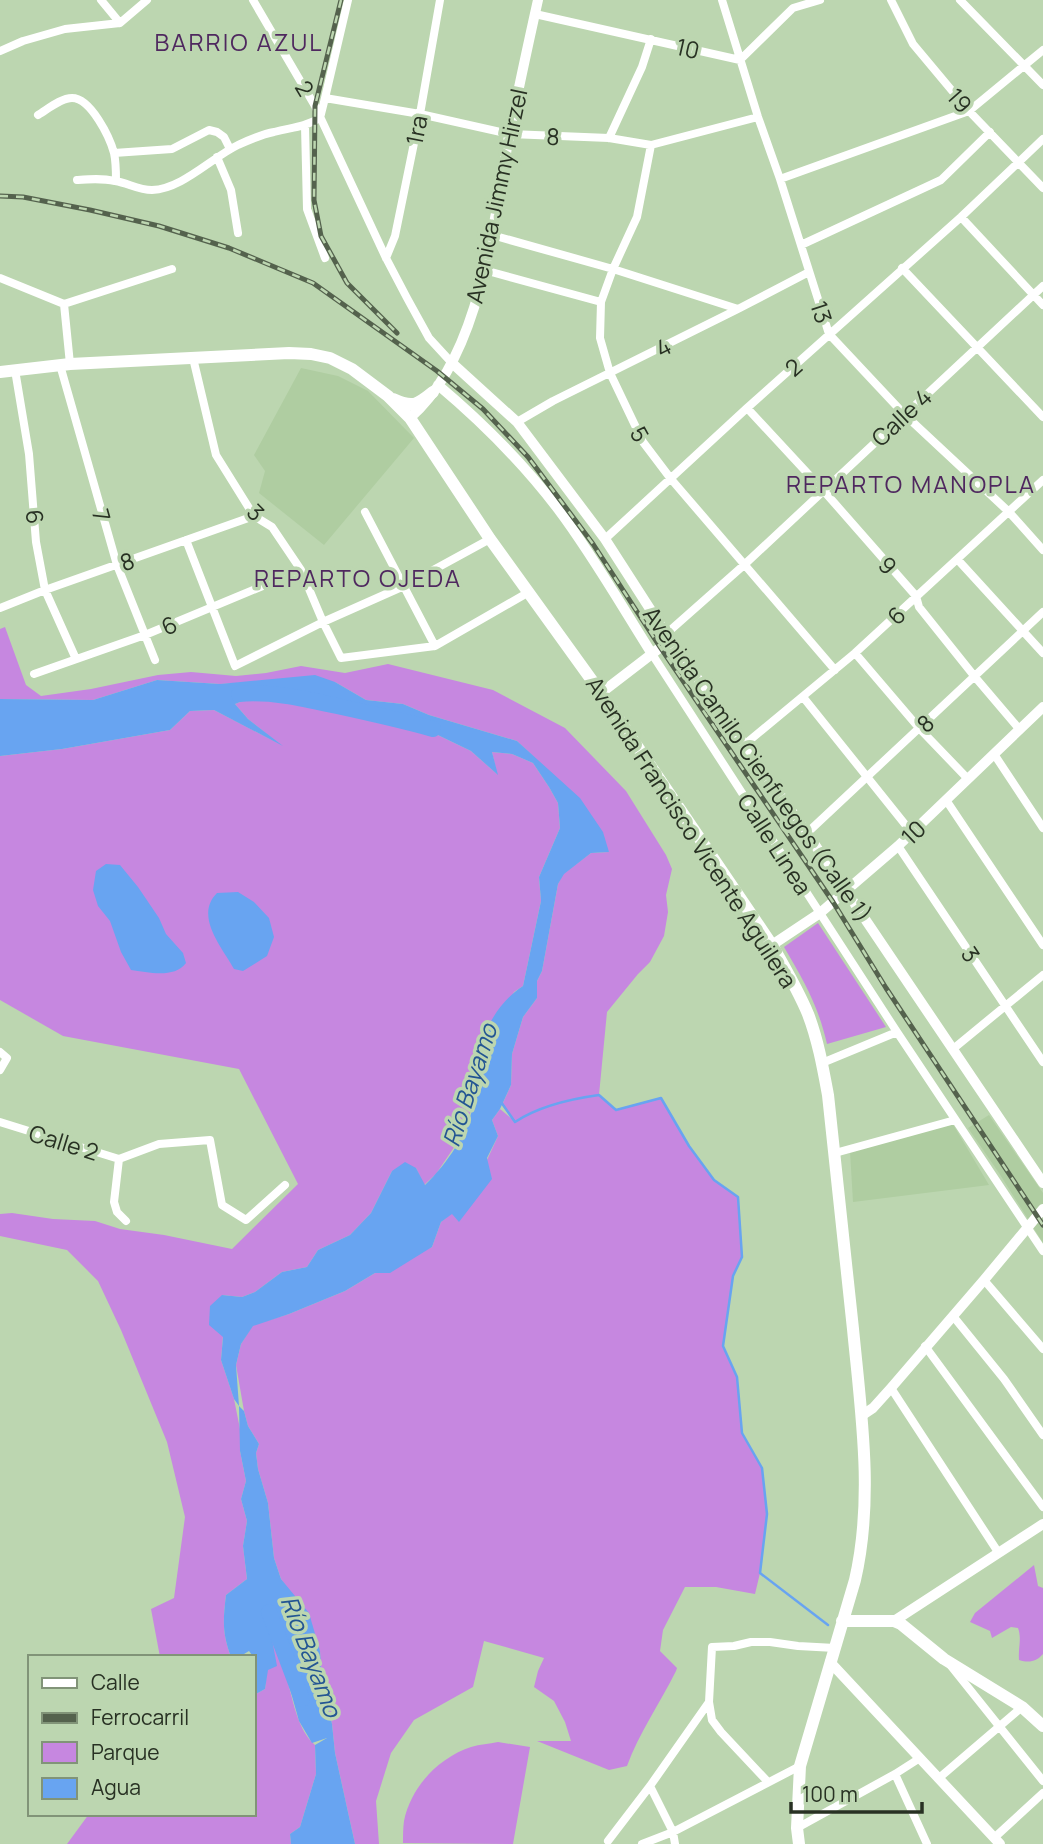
<svg xmlns="http://www.w3.org/2000/svg" width="1043" height="1844" viewBox="0 0 1043 1844" font-family="Manrope,sans-serif">
  <style>
    .built { fill: #afcda1 }
    .green { fill: #c687e0 }
    .water { fill: #68a4f1 }
    .lines { fill: none; stroke-linecap: round; stroke-linejoin: round }
    .stream { stroke: #68a4f1; stroke-width: 2.5 }
    .river { stroke: #68a4f1; stroke-width: 16 }
    .street { stroke: #fff; stroke-width: 8 }
    .secondary { stroke: #fff; stroke-width: 10 }
    .primary { stroke: #fff; stroke-width: 12 }
    .rail-casing { stroke: #54624d; stroke-width: 5 }
    .rail { stroke: #bcd6b0; stroke-width: 2.5; stroke-dasharray: 8; stroke-linecap: butt }
    .labels { text-anchor: middle; dominant-baseline: central; stroke-width: 7; stroke-linejoin: round; paint-order: stroke }
    .street-label { font-size: 23px; fill: #283123; stroke: #bcd6b0 }
    .neighbourhood-label { font-size: 24px; letter-spacing: 2px; fill: #4f285f; stroke: #bcd6b0 }
    .water-label { font-size: 24px; font-style: italic; fill: #235593; stroke: #bcd6b0 }
  </style>
  <rect width="100%" height="100%" fill="#bcd6b0"/>
  <!-- built -->
  <path class="built" d="M301 368 338 376 368 391 414 438 324 545 259 493 265 471 254 455Z
    M989 1115 1043 1193V1243L999 1173 968 1128Z
    M951 1121 989 1185 853 1202 850 1151Z"/>
  <!-- green -->
  <path class="green" d="M5 627 26 685 41 696 91 689 158 675 191 672 236 676 266 673 301 666 345 673 388 664 493 690 565 728 626 791 666 855 672 869 666 895 668 912 664 936 650 962 638 974 607 1012 599 1095 616 1110 661 1098 689 1146 714 1180 738 1197 742 1257 733 1276 723 1346 737 1377 742 1433 762 1468 767 1514 760 1573 755 1594 716 1587H685L663 1630 660 1651 677 1668 676 1671C660 1703 639 1733 627 1766L609 1770 537 1741H571L565 1722 554 1701 534 1687 538 1671 544 1658 484 1641 473 1687 414 1720 391 1753 376 1801 379 1844H355L335 1753 332 1724 322 1683 320 1651 297 1601 281 1579 274 1558 268 1503 258 1469 256 1453 259 1444 248 1426 244 1411 236 1365 241 1344 253 1325 289 1314 345 1291 375 1273 432 1247 441 1222 452 1213 459 1221 498 1136 492 1120 500 1109 512 1119 502 1105 511 1085 512 1054 523 1017 537 998V981L542 971 558 884 563 874 591 853 609 852 548 770 517 741 429 715 403 704 366 700 335 682H253L220 684 157 680 93 700 0 699V629Z
    M268 691 319 695 390 712 471 751 497 774 492 752 512 754 533 763 549 787 558 803 560 828 539 877 541 901 523 986 514 992 478 1061 474 1103 461 1137 436 1174 424 1185 416 1168 392 1171 371 1213 350 1235 318 1250 307 1267 282 1272 255 1292 242 1297 222 1295 223 1336 221 1360 234 1399 240 1429V1451L246 1481 241 1499 247 1521 243 1546 247 1579 226 1595C223 1620 222 1633 231 1657H160L151 1609 174 1598 185 1517 167 1442 121 1330 98 1281 67 1250 0 1236V1214L12 1213 53 1219 95 1221 120 1229 164 1235 232 1249 298 1184 239 1069 63 1036 0 1000V756L62 749 170 730 190 711 214 710 278 743 248 719 235 704Z
    M818 923 886 1027 827 1044C818 1005 804 981 784 947Z
    M1034 1565 1038 1586 1043 1588V1654C1036 1662 1029 1663 1019 1660 1018 1647 1022 1639 1018 1628L1011 1627 992 1638 990 1631 970 1622 975 1613Z
    M276 1629 296 1680 288 1683C294 1704 298 1730 315 1745L316 1774 300 1827 290 1834 291 1844H67L89 1814H254V1695L265 1689 271 1633Z
    M498 1742 530 1747 513 1844 403 1843C403 1836 403 1828 404 1821 411 1787 438 1758 471 1747 480 1744 489 1744 498 1742Z"/>
  <!-- water -->
  <path class="water" d="M315 675 335 682 366 700 403 704 429 715 517 741 580 798 603 832 609 852 591 853 564 874 558 884 542 971 537 981V998L523 1017 512 1054 511 1085 500 1109 492 1120 498 1136 487 1158 492 1179 459 1222 452 1214 441 1222 432 1247 390 1273H375L345 1291 289 1314 253 1326 241 1344 236 1365 239 1406 244 1411 248 1426 259 1444 256 1453 258 1469 268 1503 274 1558 281 1579 309 1613 320 1651 322 1683 332 1724 335 1753 355 1844H291L290 1834 300 1827 316 1774 315 1745 327 1738 312 1743 299 1721 288 1682 296 1679 276 1630 271 1634 277 1666 268 1670 265 1689 254 1695 255 1659 249 1651 239 1657H231C222 1633 223 1620 226 1595L247 1579 243 1546 247 1521 241 1499 246 1481 240 1451 239 1406 234 1399 221 1360 223 1337 209 1325 210 1306 222 1295 242 1297 255 1292 282 1272 307 1267 318 1250 350 1235 371 1213 392 1171 405 1162 416 1168 425 1185C447 1164 469 1132 474 1101 476 1089 476 1076 477 1063 482 1032 497 1003 523 986L541 901 539 877 560 828 558 803 549 787 533 763 512 754 492 752 498 775 471 751 390 712 319 695 268 691 235 704 248 719 283 746 214 710 190 711 170 730 62 749 0 756V699L93 700 157 680 220 684Z
    M106 864 120 865 138 887 159 918 166 934 183 953 186 963C174 979 148 972 131 970L121 952 110 921 98 906 93 890 96 871Z
    M238 892 254 902 269 918 274 937 267 956 243 971 234 969C222 947 194 916 217 893Z"/>
  <g class="lines">
    <!-- stream -->
    <path class="stream" d="M501 1102 515 1122C539 1106 570 1099 599 1095L616 1110 661 1098 689 1146 714 1180 738 1197 742 1257 733 1276 723 1346 737 1377 742 1433 762 1468 767 1514 760 1573 828 1625"/>
    <!-- river -->
    <path class="river" d="M239 694C272 691 305 699 337 706 369 713 401 720 433 729
      M269 1612 302 1699"/>
    <!-- street -->
    <path class="street" d="M101 0 120 23
      M253 0 315 106 386 258 407 298 429 338 452 363
      M722 0 758 117 780 179 829 334 904 414 1009 512 1043 550
      M891 0 913 44 969 111 1043 188
      M960 0 1043 85
      M535 14 740 60 793 8 820 0
      M0 51 23 41 65 29 120 23 147 0
      M325 98 348 0
      M38 115C48 109 61 98 72 98 91 98 110 138 114 153 116 162 116 172 116 181
      M305 126 307 209 325 258
      M609 138 642 67 651 39
      M651 145 637 217 613 269 601 302 600 338 610 373 643 442 671 479 835 670
      M114 153 172 149 209 130 217 132 224 137 230 149
      M217 157 231 190 238 233
      M780 179 969 111 1043 50
      M77 180C90 179 102 178 115 181 128 183 138 190 152 190 182 189 211 158 238 145 249 140 262 134 274 132 293 127 302 128 320 118L325 98 420 114 510 134 609 138 651 145 758 117
      M961 217 1043 305
      M492 235 613 269 738 309
      M801 245 941 180 990 132
      M386 258 395 236 420 114 440 0
      M902 268 1043 417
      M484 270 601 302
      M0 278 64 304 172 269
      M64 304 70 364
      M193 358 216 455 254 516 272 527 301 570 323 622 341 658 435 646 529 592
      M60 365 117 565 155 660
      M15 370 29 454 36 542 45 590 76 659
      M747 408 823 490 916 596 919 607 975 677 1020 730
      M517 422 553 401 738 309 809 272
      M365 512 435 646
      M605 539 747 408 961 217 1043 139
      M186 540 235 666 323 622 404 586 490 539
      M958 560 1043 653
      M0 608 45 590 254 516
      M666 634 744 565 1043 286
      M855 653 919 728 968 779
      M652 654 897 1032 1043 1251
      M34 674 145 635 301 570
      M803 697 912 833
      M744 745 855 653 1043 480
      M994 754 1043 828
      M946 800 1043 945
      M807 833 1043 612
      M898 846 1043 1062
      M953 1049 1043 975
      M0 1052 7 1058 0 1070
      M822 1063 897 1032
      M0 1122 119 1159 159 1144 210 1140 222 1205 246 1220 285 1185
      M835 1153 955 1120
      M119 1159 114 1202 117 1212 126 1221
      M984 1280 1043 1349
      M953 1316 1004 1379 1043 1435
      M925 1346 1043 1507
      M891 1388 998 1552
      M951 1666 1043 1781
      M709 1702 712 1720 721 1732 768 1782
      M895 1774 927 1844
      M939 1778 1022 1707
      M650 1786 673 1832 675 1844
      M797 1828 895 1774 920 1758
      M994 1838 1043 1793
      M608 1841 650 1786 709 1702 712 1647 734 1646 751 1642H770L798 1646 835 1648
      M642 1844 673 1832 800 1766"/>
    <!-- secondary -->
    <path class="secondary" d="M452 363 517 422 605 539 670 640 807 833 1043 1183
      M438 385C482 422 523 463 558 509 592 554 621 605 652 654
      M410 418C481 356 493 224 509 136 518 91 528 45 538 0
      M601 693 670 640
      M772 945 820 913 898 846 1043 707
      M861 1416 873 1408 891 1388 984 1280 1043 1209
      M894 1621 1043 1524
      M830 1662 1000 1844"/>
    <!-- primary -->
    <path class="primary" d="M0 372 70 364 289 353 311 354 330 358 352 369 388 396 410 418 490 539 601 693 772 945C785 968 798 990 808 1014 818 1040 823 1068 828 1095 837 1173 845 1251 853 1329 861 1412 874 1498 855 1580L800 1766 797 1828 799 1844
      M393 399C413 408 417 405 433 392
      M842 1621H894L901 1624 944 1659 1022 1707 1043 1726"/>
    <defs>
      <path id="rail" d="M341 0 315 106 314 200 321 236 347 283 397 333
        M0 196 23 197 90 210 159 226 229 248 313 283 437 371 483 409 528 457 593 544 660 647 833 902 886 988 1043 1225"/>
    </defs>
    <!-- rail casing -->
    <use href="#rail" class="rail-casing"/>
    <!-- rail -->
    <use href="#rail" class="rail"/>
  </g>
  <g class="labels">
    <!-- street labels -->
    <g class="street-label">
      <text transform="translate(688 48) rotate(13)">10</text>
      <text transform="translate(305 88) rotate(59)">2</text>
      <text transform="translate(960 100) rotate(49)">19</text>
      <text transform="translate(416 130) rotate(-79)">1ra</text>
      <text transform="translate(553 136) rotate(2)">8</text>
      <text transform="translate(496 196) rotate(-78)">Avenida Jimmy Hirzel</text>
      <text transform="translate(822 312) rotate(72)">13</text>
      <text transform="translate(663 347) rotate(-27)">4</text>
      <text transform="translate(793 367) rotate(-42)">2</text>
      <text transform="translate(901 417) rotate(-43)">Calle 4</text>
      <text transform="translate(640 434) rotate(61)">5</text>
      <text transform="translate(256 512) rotate(45)">3</text>
      <text transform="translate(102 515) rotate(74)">7</text>
      <text transform="translate(34 517) rotate(-95)">9</text>
      <text transform="translate(127 561) rotate(-20)">8</text>
      <text transform="translate(888 565) rotate(49)">9</text>
      <text transform="translate(896 615) rotate(-43)">6</text>
      <text transform="translate(169 625) rotate(-23)">6</text>
      <text transform="translate(925 723) rotate(-43)">8</text>
      <text transform="translate(758 764) rotate(55)">Avenida Camilo Cienfuegos (Calle 1)</text>
      <text transform="translate(692 832) rotate(57)">Avenida Francisco Vicente Aguilera</text>
      <text transform="translate(913 832) rotate(-44)">10</text>
      <text transform="translate(775 844) rotate(57)">Calle Linea</text>
      <text transform="translate(971 954) rotate(56)">3</text>
      <text transform="translate(64 1142) rotate(17)">Calle 2</text>
    </g>
    <!-- neighbourhood labels -->
    <g class="neighbourhood-label">
      <text x="239" y="41">BARRIO AZUL</text>
      <text x="911" y="483">REPARTO MANOPLA</text>
      <text x="358" y="577">REPARTO OJEDA</text>
    </g>
    <!-- water labels -->
    <g class="water-label">
      <text transform="translate(469 1085) rotate(-72)">Río Bayamo</text>
      <text transform="translate(312 1656) rotate(69)">Río Bayamo</text>
    </g>
  </g>
  <!-- legend -->
  <rect x="28" y="1655" width="228" height="161" fill="#bcd6b0" stroke="#819478" stroke-width="2"/>
  <rect x="42" y="1678" width="35" height="10" fill="#ffffff" stroke="#819478" stroke-width="2"/>
  <text x="91" y="1690" font-size="21" fill="#283123">Calle</text>
  <rect x="42" y="1713" width="35" height="10" fill="#54624d" stroke="#819478" stroke-width="2"/>
  <text x="91" y="1725" font-size="21" fill="#283123">Ferrocarril</text>
  <rect x="42" y="1742" width="35" height="21" fill="#c687e0" stroke="#819478" stroke-width="2"/>
  <text x="91" y="1760" font-size="21" fill="#283123">Parque</text>
  <rect x="42" y="1778" width="35" height="21" fill="#68a4f1" stroke="#819478" stroke-width="2"/>
  <text x="91" y="1795" font-size="21" fill="#283123">Agua</text>
  <!-- scale -->
  <path d="M791 1802v10h131v-10" fill="none" stroke="#283123" stroke-width="3.5"/>
  <text x="802" y="1802" font-size="21" fill="#283123" stroke="#bcd6b0" stroke-width="5" paint-order="stroke">100 m</text>
</svg>
